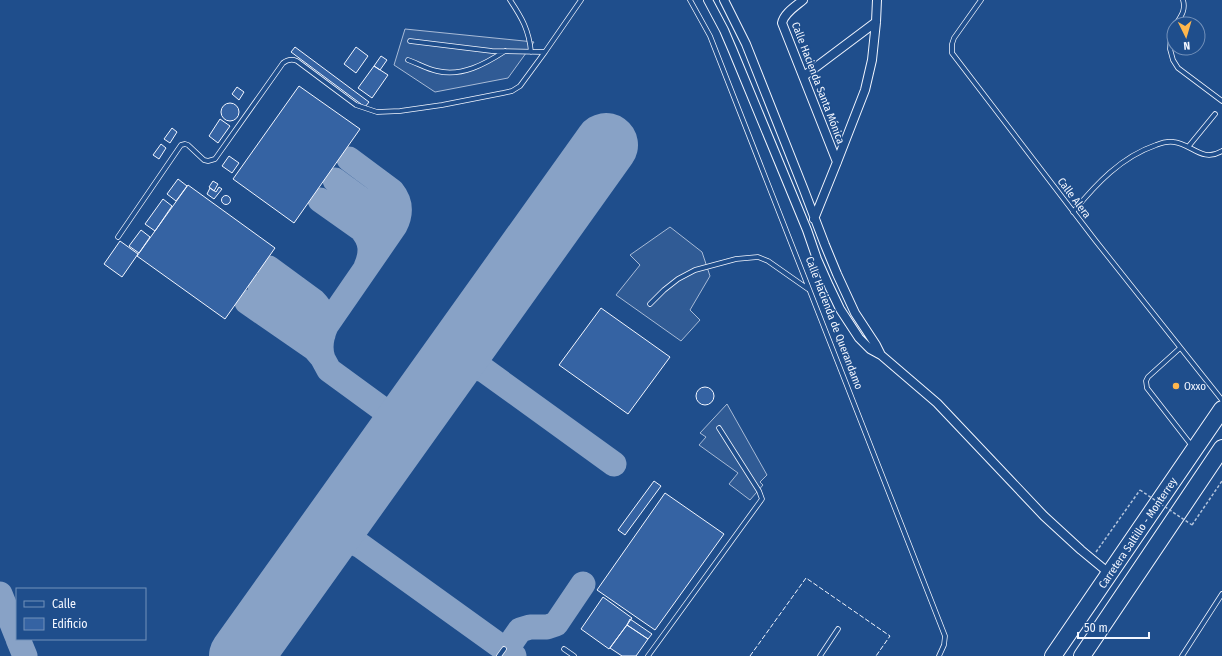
<svg xmlns="http://www.w3.org/2000/svg" width="1222" height="656" viewBox="0 0 1222 656" font-family="'Fira Sans Condensed',sans-serif">
  <style>
    .built { fill: #305b95; stroke: #a8bbd7 }
    .lines { fill: none; stroke-linecap: round; stroke-linejoin: round }
    .taxiway { stroke: #88a2c6; stroke-width: 25 }
    .runway { stroke: #88a2c6; stroke-width: 64 }
    .building { fill: #3563a3; stroke: #f2f6ff }
    .lane-casing { stroke: #f2f6ff; stroke-width: 5.5 }
    .street-casing { stroke: #f2f6ff; stroke-width: 10 }
    .highway-casing { stroke: #f2f6ff; stroke-width: 18 }
    .path { stroke: #b3c4dc; stroke-width: 1.5; stroke-dasharray: 3 2; stroke-linecap: butt }
    .lane { stroke: #1f4e8c; stroke-width: 4 }
    .street { stroke: #1f4e8c; stroke-width: 8 }
    .highway { stroke: #1f4e8c; stroke-width: 16 }
    .path-bridge { stroke: #b3c4dc; stroke-width: 1.5; stroke-dasharray: 3 2; stroke-linecap: butt }
    .fence { stroke: #f2f6ff; stroke-width: 1; stroke-dasharray: 5 2; stroke-linecap: butt }
    .poi-dot { fill: #ffb74d; stroke: #1f4e8c; stroke-width: 1.5 }
    .labels { text-anchor: middle; dominant-baseline: central; stroke-width: 3; stroke-linejoin: round; paint-order: stroke }
    .street-label { font-size: 11px; fill: #f2f6ff; stroke: #1f4e8c }
    .poi-label { font-size: 11px; fill: #f2f6ff; stroke: #1f4e8c; text-anchor: start }
  </style>
  <rect width="100%" height="100%" fill="#1f4e8c"/>
  <!-- built -->
  <path class="built" d="M405 29 534 42 508 78 435 92 394 65Z
    M670 227 702 252 710 276 690 310 700 320 681 341 616 295 640 265 630 255Z
    M727 404 767 475 760 482 763 485 750 500 729 484 738 473 699 445 706 437 700 433Z"/>
  <g class="lines">
    <!-- taxiway -->
    <path class="taxiway" d="M335 180 376 210C385 218 389 229 384 241
      M320 200 361 229C372 241 372 253 366 267
      M269 268 314 301C324 311 326 322 323 335
      M260 286 307 321 323 359 329 370 392 416C398 424 399 433 394 442
      M247 302 315 349 321 356
      M323 359C319 347 321 337 326 326L395 226C401 214 401 202 392 191L349 159
      M440 377C455 369 468 364 484 370L614 464
      M319 546C333 531 345 538 361 546L514 656
      M0 594 17 636
      M18 639 25 656
      M506 650 520 630 530 627H547L556 624 583 584"/>
    <!-- runway -->
    <path class="runway" d="M241 656 606 145"/>
  </g>
  <!-- building -->
  <path class="building" d="M295 47 369 102 365 107 291 52Z
    M356 47 368 56 356 73 344 64Z
    M381 56 387 60 380 70 374 66Z
    M374 66 388 75 372 98 358 88Z
    M299 86 360 129 294 223 233 179Z
    M237 87 244 92 239 100 232 94Z
    M221 112a9 9 0 1 1 18 0a9 9 0 1 1-18 0Z
    M220 119 230 126 218 143 209 136Z
    M172 128 177 132 170 143 164 139Z
    M161 144 166 148 159 159 153 155Z
    M229 156 239 163 232 173 222 166Z
    M178 179 187 186 176 201 167 194Z
    M213 181 218 184 214 191 209 187Z
    M188 185 275 248 225 319 137 256Z
    M219 187 222 189 214 199 207 194 210 188 216 192Z
    M221.5 200a4.5 4.5 0 1 1 9 0a4.5 4.5 0 1 1-9 0Z
    M163 199 172 206 155 231 145 224Z
    M141 230 150 237 139 253 129 246Z
    M120 241 138 254 122 277 104 264Z
    M601 308 670 357 628 414 559 365Z
    M696 396a9 9 0 1 1 18 0a9 9 0 1 1-18 0Z
    M654 481 661 486 625 535 618 530Z
    M665 493 724 534 655 630 597 590Z
    M603 597 632 618 609 649 581 629Z
    M630 619 652 634 648 639 627 625Z
    M627 625 648 639 636 656H622L610 648Z"/>
  <g class="lines">
    <defs>
      <path id="lane" d="M510 0C522 18 529 30 531 52
        M690 0 710 36 945 636 944 645 939 656
        M981 0 954 38 952 44V53L1095 240 1222 400
        M1176 24C1181 16 1186 10 1183 0
        M1174 28 1171 34 1170 49 1173 60 1178 68 1222 101
        M410 41 492 51 545 52
        M408 60C417 63 427 69 437 71 462 77 485 64 505 51
        M1188 147 1215 114
        M1073 212C1096 184 1121 157 1156 145 1161 143 1168 141 1174 142 1192 144 1202 163 1222 151
        M118 237 181 145 185 144 188 145 204 160 208 161 215 159 283 63C288 59 292 59 297 61L356 105 377 112 400 111 442 105 503 93 512 91 520 86 545 52 581 0
        M650 304 664 290 678 279 695 270 736 259 758 257 768 261 808 289
        M1180 348 1148 377 1146 381 1147 388 1192 446
        M564 649 574 656
        M499 656 504 649
        M648 656 762 499 759 491 719 428
        M820 656 838 629
        M1182 656 1222 594"/>
      <path id="street" d="M708 0 724 30 733 51 807 230 817 259 829 286 840 309 859 338 870 349 881 355 937 403 1044 516 1081 550 1110 574
        M724 0 746 44 804 190 825 245 837 274 855 313 876 345 881 355
        M803 0C796 6 784 13 782 23L837 162
        M804 76 876 22
        M814 219 837 162 865 90 872 60 876 22 877 0"/>
      <path id="highway" d="M1053 656 1222 409
        M1082 656 1222 448"/>
    </defs>
    <!-- lane casing -->
    <use href="#lane" class="lane-casing"/>
    <!-- street casing -->
    <use href="#street" class="street-casing"/>
    <!-- highway casing -->
    <use href="#highway" class="highway-casing"/>
    <!-- path -->
    <path class="path" d="M1192 525 1222 481
      M1096 552 1140 490"/>
    <!-- lane -->
    <use href="#lane" class="lane"/>
    <!-- street -->
    <use href="#street" class="street"/>
    <!-- highway -->
    <use href="#highway" class="highway"/>
    <!-- path-bridge -->
    <path class="path-bridge" d="M1140 490 1192 525"/>
    <!-- fence -->
    <path class="fence" d="M750 656 806 578 890 636 876 656"/>
  </g>
  <!-- markers -->
  <circle class="poi-dot" cx="1176" cy="386" r="4"/>
  <g class="labels">
    <!-- street labels -->
    <g class="street-label">
      <text transform="translate(818 83) rotate(69)">Calle Hacienda Santa Mónica</text>
      <text transform="translate(1074 198) rotate(53)">Calle Alera</text>
      <text transform="translate(834 323) rotate(69)">Calle Hacienda de Querandamo</text>
      <text transform="translate(1138 533) rotate(-56)">Carretera Saltillo - Monterrey</text>
    </g>
    <!-- poi labels -->
    <g class="poi-label">
      <text x="1184" y="386">Oxxo</text>
    </g>
  </g>
  <!-- legend -->
  <rect x="16" y="588" width="130" height="52" fill="#1f4e8c" stroke="#7391ba"/>
  <rect x="24" y="601" width="20" height="6" fill="#1f4e8c" stroke="#7391ba"/>
  <text x="52" y="608" font-size="12" fill="#f2f6ff">Calle</text>
  <rect x="24" y="618" width="20" height="12" fill="#3563a3" stroke="#7391ba"/>
  <text x="52" y="628" font-size="12" fill="#f2f6ff">Edificio</text>
  <!-- north arrow -->
  <g transform="translate(1186 36) rotate(175)"><circle r="19" fill="#1f4e8c" stroke="#7391ba"/>
  <path d="M0-3L7 15L0 10L-7 15Z" fill="#ffb74d"/>
  <text y="-6" font-size="11" font-weight="bold" text-anchor="middle" fill="#f2f6ff">N</text>
  </g>
  <!-- scale -->
  <path d="M1078 632v6h71v-6" fill="none" stroke="#f2f6ff" stroke-width="2"/>
  <text x="1084" y="632" font-size="12" fill="#f2f6ff" stroke="#1f4e8c" stroke-width="3" paint-order="stroke">50 m</text>
</svg>
